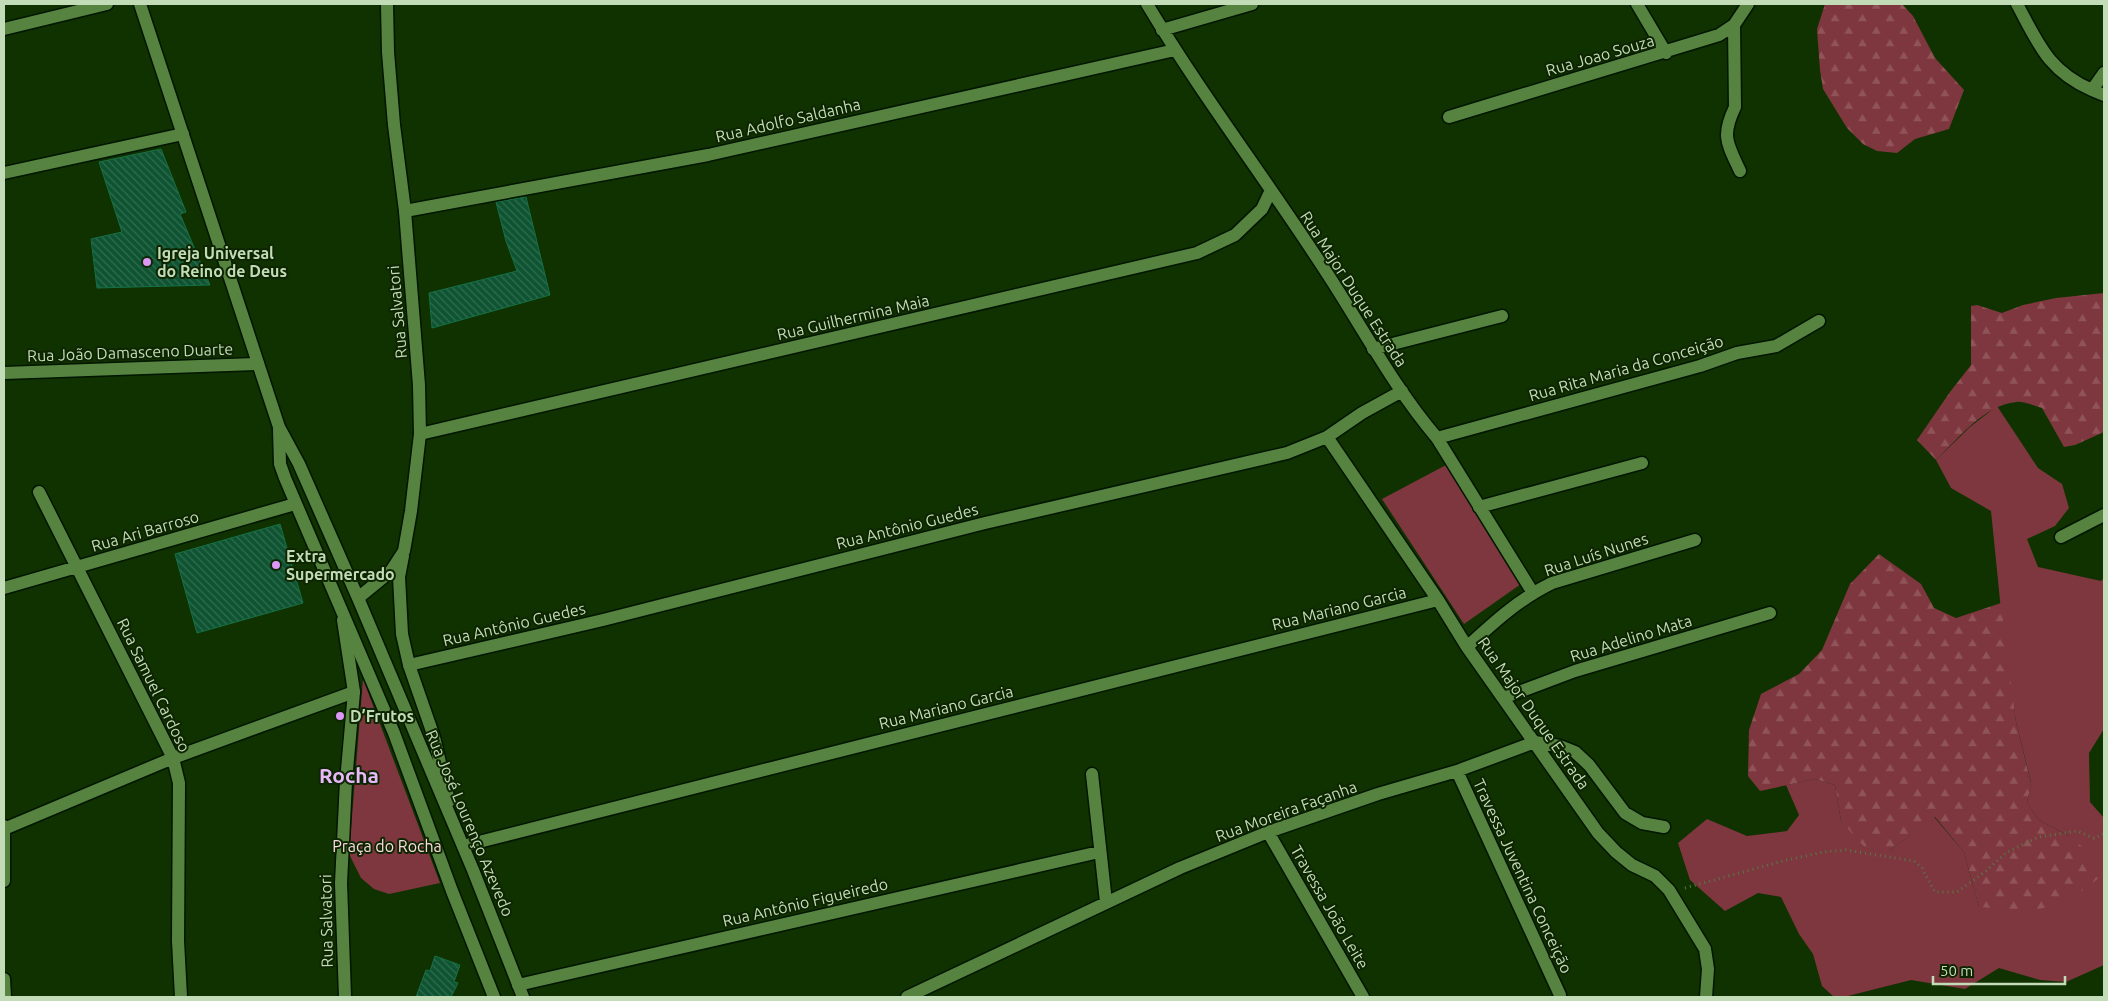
<svg xmlns="http://www.w3.org/2000/svg" width="2108" height="1001" viewBox="0 0 2108 1001" font-family="Ubuntu,sans-serif">
  <style>
    .green { fill: #7e373e }
    .forest { fill: url(#forest-firs) }
    .building { fill: url(#building-back-hatch); stroke: #157145 }
    .lines { fill: none; stroke-linecap: round; stroke-linejoin: round }
    .minor-casing { stroke: #021600; stroke-width: 15 }
    .tertiary-casing { stroke: #021600; stroke-width: 15 }
    .secondary-casing { stroke: #021600; stroke-width: 15 }
    .path { stroke: #58764a; stroke-width: 3; stroke-dasharray: 1 4; stroke-linecap: butt }
    .minor { stroke: #568440; stroke-width: 12 }
    .tertiary { stroke: #568440; stroke-width: 12 }
    .secondary { stroke: #568440; stroke-width: 12 }
    .poi-dot { fill: #db99f5; stroke: #0e2502; stroke-width: 2 }
    .labels { text-anchor: middle; dominant-baseline: central; stroke-width: 4; stroke-linejoin: round; paint-order: stroke }
    .street-label { font-size: 16px; fill: #c3dcb8; stroke: #0e2502 }
    .poi-label { font-size: 16px; font-weight: bold; fill: #c3dcb8; stroke: #0e2502; text-anchor: start }
    .park-label { font-size: 16px; fill: #f9dcdd; stroke: #0e2502 }
    .district-label { font-size: 21px; font-weight: bold; fill: #e7b9f9; stroke: #0e2502 }
  </style>
  <defs>
    <pattern id="forest-firs" width="22" height="20" patternUnits="userSpaceOnUse" patternTransform="scale(1.25)"><rect width="22" height="20" fill="#7e373e"/><path d="M5 1l3.5 6h-7zM16 11l3.5 6h-7z" fill="#8f5358"/></pattern>
    <pattern id="building-back-hatch" width="6" height="6" patternUnits="userSpaceOnUse" patternTransform="scale(1.25)"><rect width="6" height="6" fill="#0f5432"/><path d="M-1 5l2 2M0 0l6 6M5-1l2 2" fill="none" stroke="#306c4e"/></pattern>
  </defs>
  <rect width="100%" height="100%" fill="#103100"/>
  <!-- green -->
  <path class="green" d="M1997 406 2038 468 2062 484 2069 508 2055 526 2027 539 2038 567 2101 581 2104 578V729L2089 753 2090 802 2104 818V965L2066 982 2040 980 1999 968 1965 989 1911 980 1844 997H1834L1822 986 1813 954 1799 934 1781 897 1758 893 1725 911 1690 880 1678 843 1707 819 1747 836 1787 831 1799 815 1786 785 1815 779 1835 785 1841 821 1889 851 1934 817 1964 852 1979 907 2069 836 2039 820 2027 803 2031 782 2016 722 2004 640 1991 511 1951 488 1936 460 1970 427Z
    M1446 465 1521 584 1464 624 1382 499Z
    M363 679 440 883 389 894 374 889 361 878 349 854Z"/>
  <!-- forest -->
  <path class="forest" d="M1825 4H1902L1913 16 1935 58 1964 90 1949 129 1915 139 1897 153 1877 151 1863 144 1847 128 1823 89 1820 70 1817 29Z
    M2104 293V432L2075 445 2064 447 2042 408C2034 406 2024 401 2016 402 1984 405 1958 439 1936 460L1917 440 1950 392 1971 365V306L1977 305 2002 313 2023 305 2056 298Z
    M1879 554 1921 584 1934 608 1956 618 2001 603 2016 722 2031 783 2027 803 2039 820 2069 836 2088 851 2099 878 2071 899 2034 911 1979 907 1964 852 1935 817 1889 851H1868L1841 821 1835 785 1815 779 1760 791 1748 776 1749 730 1761 694 1799 674 1822 650 1850 584Z"/>
  <!-- building -->
  <path class="building" d="M161 149 186 212 180 214 210 285 97 288 91 239 122 232 99 162Z
    M526 197 550 295 432 328 429 293 517 271 506 241 496 202Z
    M280 524 303 603 197 633 175 554Z
    M435 956 460 965 454 982 458 983 451 997H416L426 970 430 971Z"/>
  <g class="lines">
    <defs>
      <path id="minor" d="M1147 4C1204 99 1272 187 1332 281 1366 334 1396 390 1437 438L1533 593
        M1637 4 1666 53
        M2017 4C2038 43 2048 71 2092 90L2104 73
        M1734 25 1735 107C1721 136 1727 143 1740 171
        M4 29 107 4
        M1162 30 1252 4
        M2092 90 2104 95
        M1449 117 1719 35 1734 25 1748 4
        M4 173 183 134
        M405 211 708 155 1175 50
        M1373 349 1502 316
        M4 373 258 364
        M420 434 1197 253 1235 235 1262 209 1271 190
        M1327 437 1438 600 1467 647 1598 833 1616 852 1632 865 1655 876 1669 890 1705 949 1708 969 1706 997
        M1437 438 1700 366 1737 353 1776 346 1819 321
        M39 492 173 758 179 783 178 941 181 997
        M1479 507 1642 463
        M2061 537 2104 515
        M4 588 295 504
        M1467 647C1493 623 1519 599 1552 583L1695 540
        M409 665 603 620 985 523 1287 453 1327 437 1362 413 1402 391
        M1503 698 1575 671 1770 613
        M1457 771 1560 995
        M1092 774 1106 902
        M4 826V881
        M4 829 173 758 354 692
        M1268 832 1363 997
        M463 846 1438 600
        M4 979 5 997
        M518 985 1099 852
        M907 997 1180 868 1268 832 1378 794 1457 771 1535 742 1560 746 1575 752 1589 765 1625 813 1642 823 1664 827"/>
      <path id="tertiary" d="M343 620 354 692 346 781 341 883 345 997"/>
      <path id="secondary" d="M140 4 279 427 299 464 358 598 473 870 523 997
        M279 429 280 464 285 478 394 733 452 891 494 997
        M403 556 399 577 402 634 409 665 434 737 449 801
        M358 598 391 571 404 551 411 511 420 434 419 385 405 211 394 125 388 52 387 4"/>
    </defs>
    <!-- minor casing -->
    <use href="#minor" class="minor-casing"/>
    <!-- tertiary casing -->
    <use href="#tertiary" class="tertiary-casing"/>
    <!-- secondary casing -->
    <use href="#secondary" class="secondary-casing"/>
    <!-- path -->
    <path class="path" d="M1685 888 1783 861 1823 852 1846 850 1914 861 1922 868 1935 892H1957L1986 871 2007 852 2039 837 2077 831 2094 838 2104 834"/>
    <!-- minor -->
    <use href="#minor" class="minor"/>
    <!-- tertiary -->
    <use href="#tertiary" class="tertiary"/>
    <!-- secondary -->
    <use href="#secondary" class="secondary"/>
  </g>
  <!-- markers -->
  <g class="poi-dot">
    <circle cx="147" cy="262" r="5"/>
    <circle cx="276" cy="565" r="5"/>
    <circle cx="340" cy="716" r="5"/>
  </g>
  <g class="labels">
    <!-- street labels -->
    <g class="street-label">
      <text transform="translate(1600 55) rotate(-16)">Rua Joao Souza</text>
      <text transform="translate(788 120) rotate(-13)">Rua Adolfo Saldanha</text>
      <text transform="translate(1354 289) rotate(57)">Rua Major Duque Estrada</text>
      <text transform="translate(397 312) rotate(-95)">Rua Salvatori</text>
      <text transform="translate(853 317) rotate(-13)">Rua Guilhermina Maia</text>
      <text transform="translate(130 352) rotate(-2)">Rua João Damasceno Duarte</text>
      <text transform="translate(1626 368) rotate(-16)">Rua Rita Maria da Conceição</text>
      <text transform="translate(907 526) rotate(-14)">Rua Antônio Guedes</text>
      <text transform="translate(145 531) rotate(-16)">Rua Ari Barroso</text>
      <text transform="translate(1596 554) rotate(-18)">Rua Luís Nunes</text>
      <text transform="translate(1339 608) rotate(-14)">Rua Mariano Garcia</text>
      <text transform="translate(514 624) rotate(-13)">Rua Antônio Guedes</text>
      <text transform="translate(1631 638) rotate(-17)">Rua Adelino Mata</text>
      <text transform="translate(154 685) rotate(64)">Rua Samuel Cardoso</text>
      <text transform="translate(946 707) rotate(-14)">Rua Mariano Garcia</text>
      <text transform="translate(1534 713) rotate(55)">Rua Major Duque Estrada</text>
      <text transform="translate(1286 811) rotate(-20)">Rua Moreira Façanha</text>
      <text transform="translate(470 823) rotate(67)">Rua José Lourenço Azevedo</text>
      <text transform="translate(1523 876) rotate(65)">Travessa Juventina Conceição</text>
      <text transform="translate(805 902) rotate(-13)">Rua Antônio Figueiredo</text>
      <text transform="translate(1330 907) rotate(60)">Travessa João Leite</text>
      <text transform="translate(326 921) rotate(-91)">Rua Salvatori</text>
    </g>
    <!-- poi labels -->
    <g class="poi-label">
      <text x="157" y="253">Igreja Universal<tspan x="157" dy="18">do Reino de Deus</tspan></text>
      <text x="286" y="556">Extra<tspan x="286" dy="18">Supermercado</tspan></text>
      <text x="350" y="716">D’Frutos</text>
    </g>
    <!-- park labels -->
    <g class="park-label">
      <text x="387" y="846">Praça do Rocha</text>
    </g>
    <!-- district labels -->
    <g class="district-label">
      <text x="349" y="775">Rocha</text>
    </g>
  </g>
  <!-- border -->
  <rect width="2108" height="1001" fill="none" stroke="#c3dcb8" stroke-width="10"/>
  <!-- scale -->
  <path d="M1933 976v8h132v-8" fill="none" stroke="#c3dcb8" stroke-width="2.5"/>
  <text x="1940" y="976" font-size="15" fill="#c3dcb8" stroke="#0e2502" stroke-width="4" paint-order="stroke">50 m</text>
</svg>
